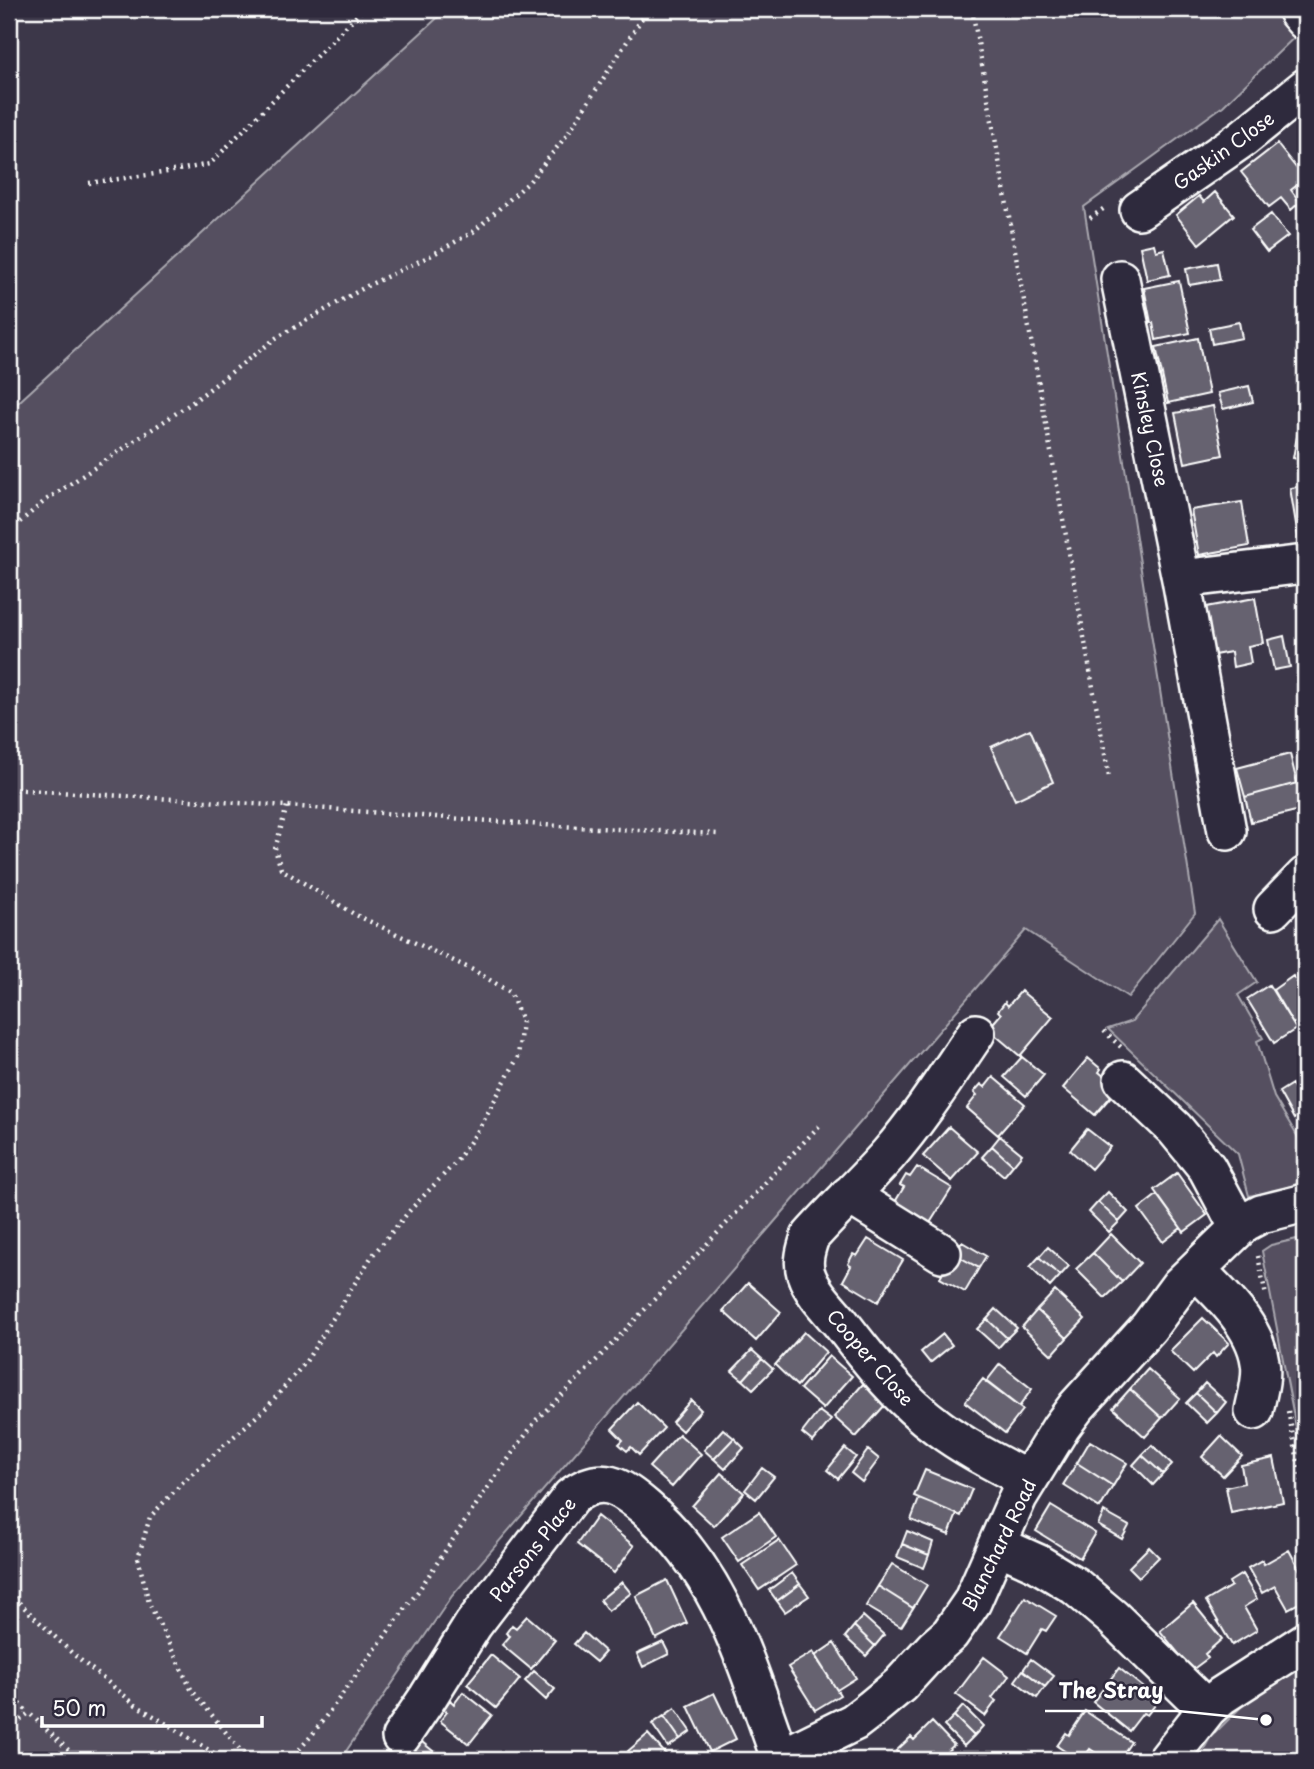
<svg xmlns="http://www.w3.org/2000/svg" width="1314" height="1769" viewBox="0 0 1314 1769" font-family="'Playpen Sans',sans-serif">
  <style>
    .green { fill: #555060; stroke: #aaa8b0; stroke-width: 2 }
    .building { fill: #666270; stroke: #fff; stroke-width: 2 }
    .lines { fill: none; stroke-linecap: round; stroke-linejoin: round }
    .minor-casing { stroke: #fff; stroke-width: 42 }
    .path { stroke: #fff; stroke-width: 4.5; stroke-dasharray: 2 5; stroke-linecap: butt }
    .minor { stroke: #2f2a3d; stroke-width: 37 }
    .labels { text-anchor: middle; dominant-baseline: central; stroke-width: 5; stroke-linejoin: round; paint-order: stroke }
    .street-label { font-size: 19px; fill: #fff; stroke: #2f2a3d }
    .leader { fill: none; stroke: #fff; stroke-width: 2.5 }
    .callout-dot { fill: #fff; stroke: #2f2a3d; stroke-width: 2.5 }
    .callout-label { font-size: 21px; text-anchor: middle; font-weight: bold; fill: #fff; stroke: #2f2a3d; stroke-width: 5; stroke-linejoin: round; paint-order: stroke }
  </style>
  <rect width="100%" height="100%" fill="#3c3749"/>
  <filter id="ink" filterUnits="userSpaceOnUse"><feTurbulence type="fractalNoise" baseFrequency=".0143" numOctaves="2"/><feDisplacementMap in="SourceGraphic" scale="14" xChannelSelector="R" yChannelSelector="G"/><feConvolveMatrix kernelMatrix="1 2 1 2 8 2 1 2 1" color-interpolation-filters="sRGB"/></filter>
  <g filter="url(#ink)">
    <!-- green -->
    <path class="green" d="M447 9H1305V27L1223 106 1084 207 1195 913 1128 997 1026 930 452 1596 340 1760H9V411Z
      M1218 919 1257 982 1238 995 1263 1038 1257 1041 1274 1097 1305 1149V1181L1276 1191 1249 1196 1238 1154 1108 1029 1132 1021Z
      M1297 1239 1305 1255V1474L1262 1251 1271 1245Z
      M1305 1664V1760H1198L1210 1738 1245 1703Z"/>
    <!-- building -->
    <path class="building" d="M1277 144 1305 179 1291 190 1300 202 1291 210 1281 198 1269 207 1241 172Z
      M1215 192 1234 215 1199 244 1176 215 1199 196 1204 202Z
      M1271 214 1288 236 1267 252 1250 230Z
      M1154 244 1156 251 1164 249 1170 275 1147 280 1140 247Z
      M1217 263 1220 280 1189 285 1186 269Z
      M1179 281 1190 333 1156 340 1153 323H1151L1144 288Z
      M1239 322 1242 338 1212 344 1209 328Z
      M1198 338 1209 394 1168 403 1156 347Z
      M1249 386 1253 402 1223 409 1218 393Z
      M1213 406 1223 455 1185 463 1175 413Z
      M1302 414 1305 415V438L1297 436Z
      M1297 436 1305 438V461L1293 458Z
      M1305 486V547L1300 548 1290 488Z
      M1242 502 1249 546 1199 555 1191 510Z
      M1255 598 1263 643 1248 646 1251 663 1233 667 1231 652 1214 655 1206 607Z
      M1284 636 1290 667 1274 670 1268 640Z
      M1030 729 1053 782 1015 800 991 747Z
      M1290 754 1297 783 1245 797 1237 768Z
      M1297 783 1304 809 1251 822 1245 797Z
      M1293 976 1305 994V1016L1293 1024 1273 990Z
      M1269 985 1296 1029 1274 1043 1247 999Z
      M1021 991 1053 1017 1020 1056 988 1029 1001 1014 998 1011 1005 1002 1008 1006Z
      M1022 1057 1044 1075 1026 1096 1004 1077Z
      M1088 1058 1101 1069 1099 1072 1118 1088 1095 1115 1063 1088Z
      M993 1077 1025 1104 998 1135 967 1108 977 1095 974 1092 981 1084 985 1087Z
      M1292 1084 1305 1107V1112L1294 1119 1279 1092Z
      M949 1127 978 1152 952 1181 923 1156Z
      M1087 1129 1110 1147 1091 1169 1070 1150Z
      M1000 1136 1022 1154 1013 1165 992 1146Z
      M992 1146 1013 1165 1004 1176 982 1157Z
      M917 1167 952 1188 930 1223 895 1202 904 1187 900 1185 906 1175 910 1177Z
      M1177 1173 1207 1215 1184 1232 1154 1190Z
      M1108 1192 1128 1212 1119 1222 1098 1202Z
      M1157 1195 1181 1228 1163 1242 1139 1209Z
      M1098 1202 1119 1222 1109 1232 1089 1212Z
      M1111 1234 1140 1263 1122 1282 1093 1253Z
      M868 1239 903 1260 878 1302 843 1281 851 1266 848 1264 853 1254 857 1256Z
      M962 1242 986 1256 979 1268 954 1254Z
      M1048 1247 1069 1266 1060 1276 1039 1257Z
      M1093 1253 1122 1282 1105 1298 1076 1269Z
      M954 1254 979 1268 965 1292 940 1278Z
      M1039 1257 1060 1276 1050 1287 1030 1267Z
      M748 1283 781 1312 756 1341 723 1311Z
      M1055 1291 1085 1319 1067 1338 1037 1310Z
      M996 1309 1017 1328 1007 1338 987 1319Z
      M1037 1310 1067 1338 1052 1355 1022 1327Z
      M1203 1318 1229 1343 1216 1357 1213 1353 1193 1373 1170 1351Z
      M987 1319 1007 1338 998 1348 977 1329Z
      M804 1332 826 1352 797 1386 775 1365Z
      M943 1334 952 1345 930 1363 921 1352Z
      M752 1350 762 1359 743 1380 732 1371Z
      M829 1356 852 1376 823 1409 800 1389Z
      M762 1359 773 1369 753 1389 743 1380Z
      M1000 1364 1032 1389 1019 1407 986 1382Z
      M1148 1369 1180 1398 1162 1418 1130 1389Z
      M983 1379 1023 1410 1005 1433 965 1402Z
      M1205 1383 1226 1402 1217 1413 1196 1393Z
      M863 1384 886 1404 856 1437 834 1417Z
      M1130 1389 1162 1418 1145 1437 1113 1408Z
      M1196 1393 1217 1413 1207 1423 1186 1403Z
      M691 1400 701 1410 682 1431 672 1422Z
      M637 1402 664 1428 639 1455 631 1447 627 1451 619 1444 623 1440 612 1429Z
      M819 1411 831 1420 813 1442 802 1433Z
      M723 1429 734 1438 714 1459 704 1450Z
      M679 1434 701 1454 672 1487 649 1467Z
      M1221 1436 1242 1456 1223 1476 1202 1457Z
      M734 1438 744 1448 725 1469 714 1459Z
      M1090 1441 1127 1463 1113 1486 1077 1463Z
      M1152 1445 1172 1464 1163 1474 1142 1455Z
      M845 1448 856 1457 838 1479 827 1470Z
      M868 1450 879 1459 862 1482 851 1473Z
      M1142 1455 1163 1474 1153 1485 1133 1465Z
      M1274 1458 1283 1502 1231 1513 1226 1487 1244 1483 1241 1465Z
      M1077 1463 1113 1486 1100 1508 1063 1485Z
      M762 1468 774 1477 756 1499 745 1490Z
      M925 1470 972 1489 961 1516 914 1496Z
      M721 1473 744 1493 714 1526 692 1506Z
      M919 1499 957 1514 949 1535 911 1520Z
      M1051 1506 1095 1533 1080 1558 1036 1531Z
      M759 1512 776 1537 739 1562 722 1537Z
      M1104 1512 1129 1526 1122 1539 1098 1525Z
      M597 1516 634 1546 614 1573 577 1544Z
      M907 1531 933 1542 929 1555 902 1544Z
      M779 1540 796 1565 759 1590 742 1565Z
      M902 1544 929 1555 924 1568 897 1557Z
      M1149 1547 1159 1557 1139 1577 1129 1567Z
      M1289 1550 1305 1580V1600L1288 1609 1275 1586 1262 1593 1248 1568 1262 1560 1264 1564Z
      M892 1564 927 1585 913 1608 878 1586Z
      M792 1573 800 1584 777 1601 769 1590Z
      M1242 1574 1257 1599 1244 1607 1257 1630 1232 1645 1206 1601 1231 1586 1229 1582Z
      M667 1580 687 1623 656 1639 636 1596Z
      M622 1582 631 1593 608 1611 600 1600Z
      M800 1584 809 1596 785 1612 777 1601Z
      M878 1586 913 1608 901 1627 866 1606Z
      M1025 1597 1056 1616 1046 1631 1042 1629 1027 1653 1000 1636Z
      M1193 1603 1222 1639 1205 1654 1208 1658 1192 1670 1160 1631Z
      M527 1616 555 1640 531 1669 502 1645 510 1636 506 1633 512 1625 516 1628Z
      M863 1616 884 1635 875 1646 854 1626Z
      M854 1626 875 1646 866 1656 845 1637Z
      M584 1633 605 1652 596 1662 574 1644Z
      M663 1642 669 1654 643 1667 637 1654Z
      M834 1643 856 1678 837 1690 815 1656Z
      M813 1652 840 1695 815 1710 788 1667Z
      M491 1655 520 1679 496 1708 467 1684Z
      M984 1657 1009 1676 992 1698 996 1701 985 1716 956 1694Z
      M1031 1659 1054 1676 1045 1687 1023 1670Z
      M1119 1668 1159 1700 1147 1715 1143 1713 1129 1731 1093 1702Z
      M1023 1670 1045 1687 1037 1698 1015 1681Z
      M534 1671 555 1689 546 1700 525 1681Z
      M463 1692 492 1715 469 1744 440 1721 447 1712 443 1709 450 1700 454 1704Z
      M714 1693 736 1739 710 1752 688 1706Z
      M963 1706 983 1726 974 1736 954 1716Z
      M675 1708 691 1731 680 1739 664 1716Z
      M1085 1711 1131 1742 1119 1760H1106L1090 1749 1082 1760H1078L1057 1746 1066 1733 1069 1735Z
      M664 1716 680 1739 668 1747 652 1724Z
      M954 1716 974 1736 964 1746 944 1726Z
      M932 1722 954 1745 938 1760H905L896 1751 911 1737 914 1740Z
      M648 1734 671 1760H636L628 1751Z
      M422 1742 444 1760H406Z"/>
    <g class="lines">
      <defs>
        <path id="minor" d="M1298 13 1305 21
          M1139 210 1243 138 1305 88
          M1120 279 1181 579 1227 831
          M1181 579 1305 564
          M1273 909 1305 876
          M976 1033C948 1074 921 1117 888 1155 863 1183 835 1209 810 1237 806 1249 802 1261 806 1274 812 1292 828 1308 840 1322 870 1361 899 1399 939 1428 967 1449 998 1464 1028 1480
          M1123 1080 1175 1129 1207 1168 1239 1228
          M849 1195 942 1253
          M1196 1270C1221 1294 1255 1326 1260 1362 1263 1378 1257 1395 1254 1411
          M997 1545 1037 1563 1075 1586 1113 1618 1207 1709 1221 1696 1305 1642
          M401 1737 428 1697 473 1625 571 1497C601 1473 620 1486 646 1508 724 1575 747 1668 781 1760
          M777 1760 854 1722 871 1709 900 1685 934 1648 950 1634 972 1602 1018 1497 1061 1427 1076 1407 1149 1327 1180 1285 1244 1223 1261 1214 1305 1203
          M1167 1760 1207 1709"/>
      </defs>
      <!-- minor casing -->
      <use href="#minor" class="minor-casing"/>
      <!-- path -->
      <path class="path" d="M972 9 1109 777
        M89 183 162 173 210 164 363 9
        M1090 218 1106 207
        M9 531 46 500 190 404 276 338 367 286 430 256 473 232 529 182 567 135 648 9
        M9 789 287 806 558 826 718 834
        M1104 1031 1123 1049
        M1258 1256 1266 1296
        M1288 1411 1305 1496
        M9 1593 73 1654 136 1705 225 1760
        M9 1694 29 1713
        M9 1728 29 1713 79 1760
        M248 1760 191 1689 149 1603 138 1558 150 1517 183 1482 268 1406 305 1363 372 1256 411 1209 456 1162 479 1129 518 1057 522 1021 510 992 473 970 354 914 281 869 275 849 287 806
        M290 1760 312 1735 419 1590 486 1490 537 1419 590 1367 821 1124"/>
      <!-- minor -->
      <use href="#minor" class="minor"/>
    </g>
  </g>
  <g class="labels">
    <!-- street labels -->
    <g class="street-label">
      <text transform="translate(1223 150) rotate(-36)">Gaskin Close</text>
      <text transform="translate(1151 429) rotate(78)">Kinsley Close</text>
      <text transform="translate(871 1357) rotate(49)">Cooper Close</text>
      <text transform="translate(998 1545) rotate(-64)">Blanchard Road</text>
      <text transform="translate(532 1549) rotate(-52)">Parsons Place</text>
    </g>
  </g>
  <!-- callouts -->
  <path class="leader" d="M1266 1720L1178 1711H1045"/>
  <circle class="callout-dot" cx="1266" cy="1720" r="7"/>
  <g class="callout-label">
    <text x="1111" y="1698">The Stray</text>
  </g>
  <!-- margin -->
  <rect width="1314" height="1769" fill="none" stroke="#2f2a3d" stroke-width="35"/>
  <rect x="18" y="18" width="1279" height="1734" fill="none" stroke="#fff" stroke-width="2.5" filter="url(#ink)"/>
  <!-- scale -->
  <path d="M42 1716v10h220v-10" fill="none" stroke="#ffffff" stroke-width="3.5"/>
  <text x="52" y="1716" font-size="21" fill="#ffffff" stroke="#2f2a3d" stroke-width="5" paint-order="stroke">50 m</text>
</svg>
